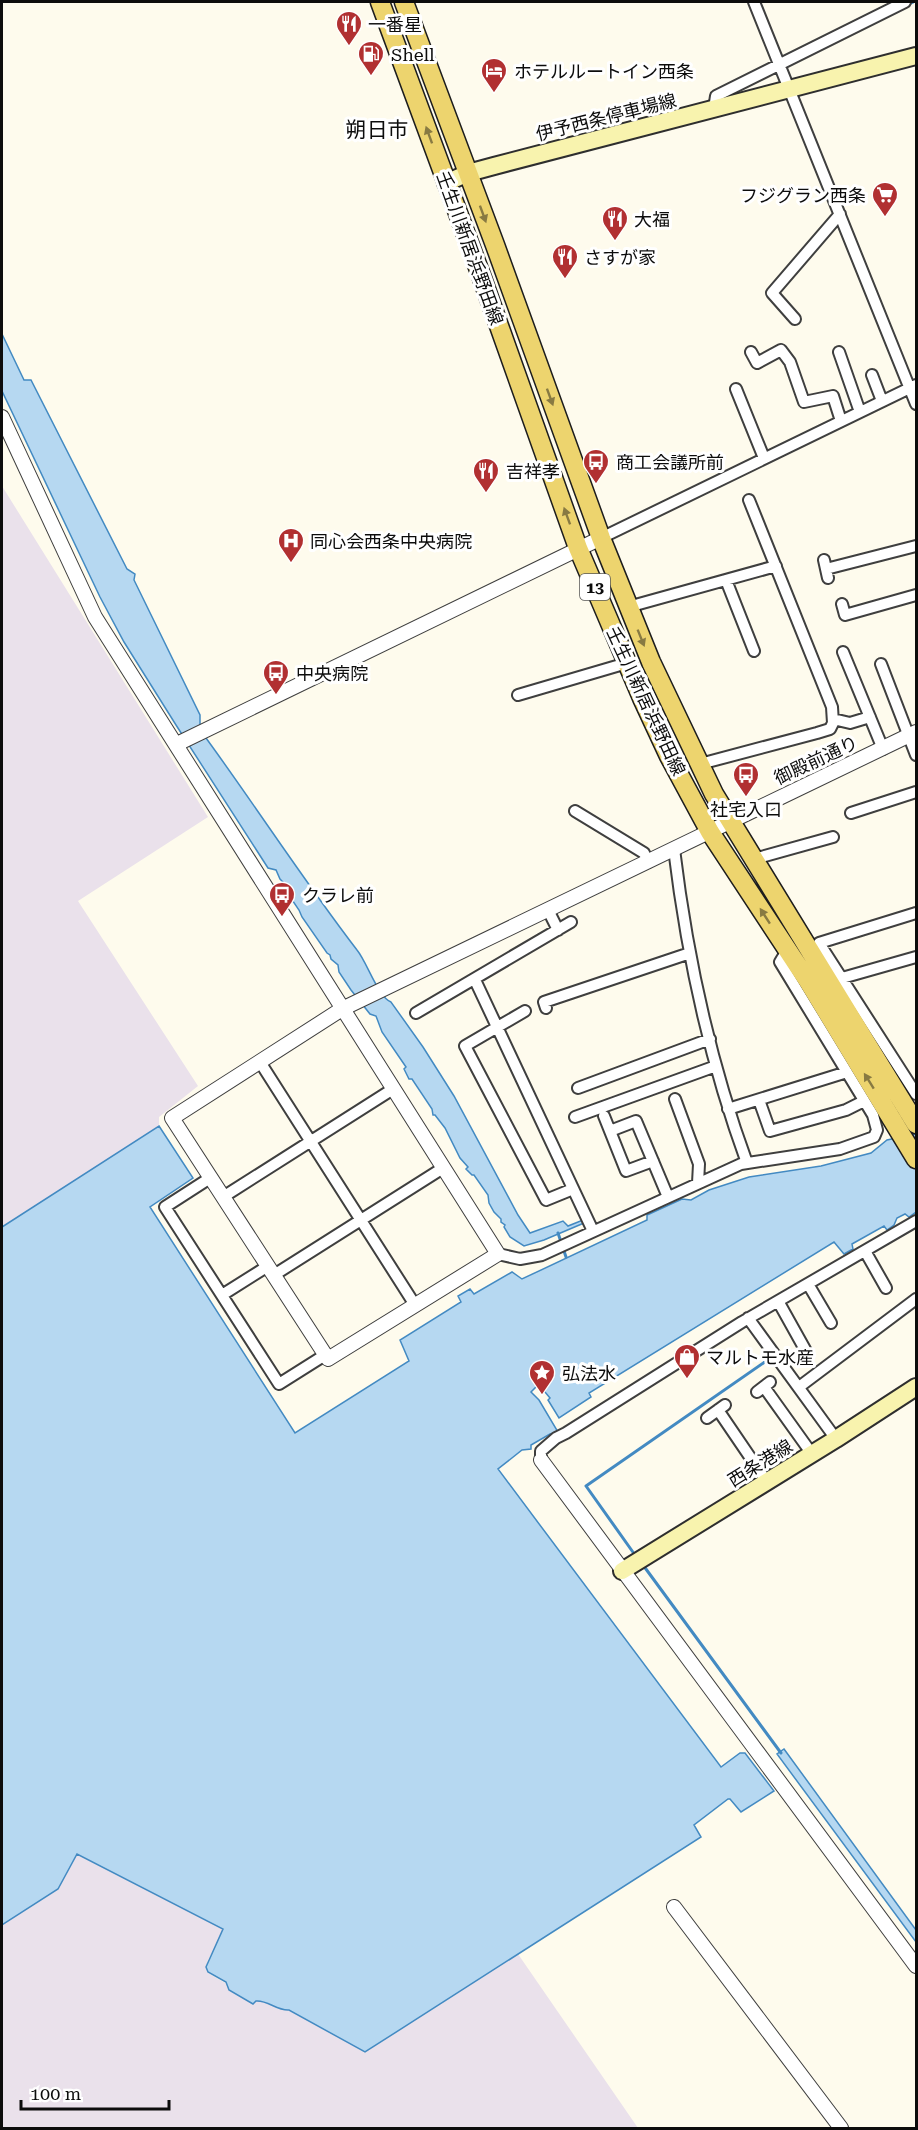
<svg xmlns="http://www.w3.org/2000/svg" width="918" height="2130" viewBox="0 0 918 2130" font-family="'Roboto Serif','Noto Sans JP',serif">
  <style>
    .industrial { fill: #eae1eb }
    .water { fill: #b6d8f1; stroke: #438ac2; stroke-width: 1.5 }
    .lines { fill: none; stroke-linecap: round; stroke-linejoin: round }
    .stream { stroke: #438ac2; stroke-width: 3 }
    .minor-casing { stroke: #3f3f3f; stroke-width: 14 }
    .tertiary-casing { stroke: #3f3f3f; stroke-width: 16 }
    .secondary-casing { stroke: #2e2e2e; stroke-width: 20 }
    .primary-casing { stroke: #1d1d1d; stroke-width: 21 }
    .minor { stroke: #fff; stroke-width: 10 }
    .tertiary { stroke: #fff; stroke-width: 14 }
    .secondary { stroke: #f8f3ae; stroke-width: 16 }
    .primary { stroke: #edd46e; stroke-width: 18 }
    .oneway { fill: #887a42 }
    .labels { text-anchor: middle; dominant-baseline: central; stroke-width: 6; stroke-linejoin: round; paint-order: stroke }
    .shield { fill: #fff; stroke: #555; stroke-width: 1.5 }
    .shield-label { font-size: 16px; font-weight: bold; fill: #0c0c0c }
    .poi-label { font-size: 18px; fill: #0c0c0c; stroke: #fff; text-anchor: start }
    .street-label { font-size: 18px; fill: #0c0c0c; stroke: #fff }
    .quarter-label { font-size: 21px; fill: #0c0c0c; stroke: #fff }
  </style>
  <rect width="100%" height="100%" fill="#fefbed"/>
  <!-- industrial -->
  <path class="industrial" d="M2 486 208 817 78 901 198 1086 159 1117V1126L2 1227Z
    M77 1854 224 1929 208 1960 206 1967 208 1973 256 2001H262L283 2010H289L365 2052 518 1954 638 2128H2V1925L58 1889Z"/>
  <!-- water -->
  <path class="water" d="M2 334 24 380H31L127 569 135 574 134 580 200 715V725L206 738C257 808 304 881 357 950 367 962 378 997 391 1002L423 1047 454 1096 518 1215 530 1233 563 1221 568 1226 583 1220 584 1223 544 1240 524 1246 510 1237 504 1227 505 1225 501 1222V1219L494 1212 489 1203 488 1195 474 1175H472L466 1169 468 1167 460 1158 445 1128 435 1115H433L432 1109 412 1079H409L404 1069 406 1067 382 1032 376 1016 370 1014 351 990 339 972 338 965 331 959 330 955 327 953 302 917 299 910 284 888 283 882 280 879 276 870 268 868 176 725 124 642 100 597 2 391Z
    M159 1126 193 1178 150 1207 295 1433 409 1361 400 1340 461 1302 458 1296 470 1289 474 1294 512 1272 522 1279 647 1220V1215L682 1199 691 1200 709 1190 749 1177 821 1166 871 1153 887 1140 916 1134V1212L909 1217 905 1214 897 1218 894 1225 887 1230 884 1226 852 1244 853 1249 844 1254 834 1242 589 1393 591 1397 559 1418 548 1400 550 1398 540 1386 536 1387 531 1392 539 1400 558 1432 550 1434 531 1445V1449L522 1450 498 1469 721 1767 740 1753H745L774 1791 741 1812 730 1799H728L694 1825 701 1837 365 2052 289 2010C277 2011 268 2000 256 2001L253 2004 229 1990 226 1982 208 1972 206 1967 223 1929 77 1854 58 1889 2 1925V1227Z
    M784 1749 916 1930V1942L777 1754Z"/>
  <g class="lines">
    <!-- stream -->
    <path class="stream" d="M906 5 913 2
      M558 1233 566 1257
      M635 1555 586 1486 769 1359
      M643 1565 781 1753"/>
    <defs>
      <path id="minor" d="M754 2 916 404
        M714 109 716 96 905 2
        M795 319 772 293 840 214
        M751 352 757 363 781 350 790 362 804 402 833 396 841 421
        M839 352 860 412
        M872 375 882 401
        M736 389 764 458
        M601 538 916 385
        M824 560 828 578
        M826 569 916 546
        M726 580 754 651
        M842 604 845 615 916 595
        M628 607 776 566
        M843 652 883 749
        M881 664 916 755
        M518 695 627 663
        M833 719 850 723 870 717
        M700 764 817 733 830 729 833 723 832 707 749 500
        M575 811 644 853 648 862
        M851 813 916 792
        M674 849C687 956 710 1062 747 1163
        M754 859 833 837
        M548 910 558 930
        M916 913 819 943 916 1094
        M842 978 916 957
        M475 980 593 1231
        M546 1008 544 1002 690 953
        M525 1011 465 1046 546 1200 573 1189
        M416 1013 571 922
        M260 1062 415 1305
        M578 1088 710 1039
        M675 1099 699 1164 698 1183
        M759 1100 770 1131 846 1110 864 1101
        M728 1109 847 1072
        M604 1116 626 1171 653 1161
        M575 1117 716 1066
        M610 1131 636 1121 668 1197
        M210 1178 165 1207 279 1384 325 1355
        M223 1197 393 1089
        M865 1251 886 1288
        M498 1254 520 1259 542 1255 741 1164 840 1149 874 1137 877 1130 873 1115 780 962 789 947
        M274 1275 443 1168
        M808 1284 831 1323
        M222 1295 268 1266
        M778 1301 807 1353
        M748 1318 836 1439
        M764 1387 812 1454
        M799 1387 916 1299
        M757 1392 770 1382
        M718 1410 767 1482
        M707 1418 725 1405
        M541 1460V1451L556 1438 566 1433 742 1322 916 1221"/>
      <path id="tertiary" d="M2 417 95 617 498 1254 328 1359 172 1118 342 1009 916 732
        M177 744 601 538
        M541 1460 916 1966
        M674 1907 841 2128"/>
      <path id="secondary" d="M446 183 468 173 494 166 916 56
        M622 1571 836 1439 916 1387"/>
      <path id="primary" d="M380 2 482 278 578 548 642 698 669 756 710 832 808 981 916 1159
        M404 2 495 245 601 538 651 662 714 794 916 1124"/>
    </defs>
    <!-- minor casing -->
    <use href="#minor" class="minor-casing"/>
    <!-- tertiary casing -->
    <use href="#tertiary" class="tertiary-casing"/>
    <!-- secondary casing -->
    <use href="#secondary" class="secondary-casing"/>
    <!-- primary casing -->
    <use href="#primary" class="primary-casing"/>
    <!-- minor -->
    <use href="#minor" class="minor"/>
    <!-- tertiary -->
    <use href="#tertiary" class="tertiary"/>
    <!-- secondary -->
    <use href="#secondary" class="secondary"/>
    <!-- primary -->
    <use href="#primary" class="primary"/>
  </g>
  <!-- one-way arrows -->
  <defs><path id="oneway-solid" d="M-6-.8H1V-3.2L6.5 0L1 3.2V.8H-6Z" transform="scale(1.5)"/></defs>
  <g class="oneway">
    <use href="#oneway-solid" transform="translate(429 135) rotate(-110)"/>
    <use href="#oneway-solid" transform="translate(483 214) rotate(70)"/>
    <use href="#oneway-solid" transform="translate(550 397) rotate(70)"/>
    <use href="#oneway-solid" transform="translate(567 516) rotate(-110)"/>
    <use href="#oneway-solid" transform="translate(641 638) rotate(68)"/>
    <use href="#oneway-solid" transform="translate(765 916) rotate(-123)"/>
    <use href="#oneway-solid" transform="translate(869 1081) rotate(-122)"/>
  </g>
  <!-- icons -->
  <defs>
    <symbol id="restaurant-pin" viewBox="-11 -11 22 30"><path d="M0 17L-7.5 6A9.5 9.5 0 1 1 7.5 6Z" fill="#b13031" stroke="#fff"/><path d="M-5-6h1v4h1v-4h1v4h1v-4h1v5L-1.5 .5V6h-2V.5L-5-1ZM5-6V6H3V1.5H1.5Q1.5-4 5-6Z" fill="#fff"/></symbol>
    <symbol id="fuel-pin" viewBox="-11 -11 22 30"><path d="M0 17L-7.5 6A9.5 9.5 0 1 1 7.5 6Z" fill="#b13031" stroke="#fff"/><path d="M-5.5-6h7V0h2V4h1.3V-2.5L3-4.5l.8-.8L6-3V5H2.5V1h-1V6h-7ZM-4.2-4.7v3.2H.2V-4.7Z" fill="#fff"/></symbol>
    <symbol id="hotel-pin" viewBox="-11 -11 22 30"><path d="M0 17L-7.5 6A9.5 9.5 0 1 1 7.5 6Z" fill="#b13031" stroke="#fff"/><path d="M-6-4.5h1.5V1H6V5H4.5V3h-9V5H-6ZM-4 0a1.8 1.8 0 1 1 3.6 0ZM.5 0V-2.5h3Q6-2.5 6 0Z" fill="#fff"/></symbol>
    <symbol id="supermarket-pin" viewBox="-11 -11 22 30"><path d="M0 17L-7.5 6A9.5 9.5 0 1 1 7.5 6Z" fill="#b13031" stroke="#fff"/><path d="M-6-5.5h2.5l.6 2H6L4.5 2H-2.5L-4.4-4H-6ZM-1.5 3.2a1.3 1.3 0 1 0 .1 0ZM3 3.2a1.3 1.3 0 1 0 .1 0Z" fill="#fff"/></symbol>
    <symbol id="bus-pin" viewBox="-11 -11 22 30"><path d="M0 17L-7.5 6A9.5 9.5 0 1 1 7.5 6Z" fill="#b13031" stroke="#fff"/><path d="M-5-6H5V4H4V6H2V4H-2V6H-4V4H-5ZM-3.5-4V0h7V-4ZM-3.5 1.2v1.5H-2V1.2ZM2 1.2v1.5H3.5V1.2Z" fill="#fff"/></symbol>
    <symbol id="hospital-pin" viewBox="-11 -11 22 30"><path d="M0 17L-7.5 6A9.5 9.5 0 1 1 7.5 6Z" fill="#b13031" stroke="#fff"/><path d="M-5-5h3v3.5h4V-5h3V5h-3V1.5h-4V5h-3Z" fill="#fff"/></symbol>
    <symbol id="shop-pin" viewBox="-11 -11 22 30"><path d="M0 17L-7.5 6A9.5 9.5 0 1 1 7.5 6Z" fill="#b13031" stroke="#fff"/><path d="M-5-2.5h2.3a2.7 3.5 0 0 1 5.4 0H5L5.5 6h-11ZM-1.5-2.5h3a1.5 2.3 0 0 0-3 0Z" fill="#fff"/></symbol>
    <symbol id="sight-pin" viewBox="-11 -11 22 30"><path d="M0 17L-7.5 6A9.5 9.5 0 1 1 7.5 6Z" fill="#b13031" stroke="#fff"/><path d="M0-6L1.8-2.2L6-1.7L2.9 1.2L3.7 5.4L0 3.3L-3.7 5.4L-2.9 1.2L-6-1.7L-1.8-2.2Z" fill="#fff"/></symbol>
  </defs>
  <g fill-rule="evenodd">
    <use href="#restaurant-pin" x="334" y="9" width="30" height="40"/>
    <use href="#fuel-pin" x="356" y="39" width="30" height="40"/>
    <use href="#hotel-pin" x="479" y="56" width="30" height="40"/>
    <use href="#supermarket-pin" x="870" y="180" width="30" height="40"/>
    <use href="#restaurant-pin" x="600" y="204" width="30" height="40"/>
    <use href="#restaurant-pin" x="550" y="242" width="30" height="40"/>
    <use href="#bus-pin" x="581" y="447" width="30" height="40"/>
    <use href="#restaurant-pin" x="471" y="456" width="30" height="40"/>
    <use href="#hospital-pin" x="276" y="526" width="30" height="40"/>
    <use href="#bus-pin" x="261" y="658" width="30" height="40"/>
    <use href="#bus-pin" x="731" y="760" width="30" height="40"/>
    <use href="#bus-pin" x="267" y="880" width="30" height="40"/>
    <use href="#shop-pin" x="672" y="1342" width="30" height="40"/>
    <use href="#sight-pin" x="527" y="1358" width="30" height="40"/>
  </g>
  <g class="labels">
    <!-- shield labels -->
    <rect class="shield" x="580" y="574" width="30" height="26" rx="4.5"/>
    <g class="shield-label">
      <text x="595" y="587">13</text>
    </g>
    <!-- poi labels -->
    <g class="poi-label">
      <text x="368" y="24">一番星</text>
      <text x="391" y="54">Shell</text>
      <text x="514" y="71">ホテルルートイン西条</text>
      <text x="866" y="195" text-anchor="end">フジグラン西条</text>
      <text x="634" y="219">大福</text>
      <text x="584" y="257">さすが家</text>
      <text x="616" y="462">商工会議所前</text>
      <text x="506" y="471">吉祥孝</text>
      <text x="310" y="541">同心会西条中央病院</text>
      <text x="296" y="673">中央病院</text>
      <text x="746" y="809" text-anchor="middle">社宅入口</text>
      <text x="302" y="895">クラレ前</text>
      <text x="706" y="1357">マルトモ水産</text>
      <text x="562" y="1373">弘法水</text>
    </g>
    <!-- street labels -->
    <g class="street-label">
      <text transform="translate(606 117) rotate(-14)">伊予西条停車場線</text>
      <text transform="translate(470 248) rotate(70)">壬生川新居浜野田線</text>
      <text transform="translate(646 701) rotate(65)">壬生川新居浜野田線</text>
      <text transform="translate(816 760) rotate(-25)">御殿前通り</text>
      <text transform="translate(760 1463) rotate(-32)">西条港線</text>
    </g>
    <!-- quarter labels -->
    <g class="quarter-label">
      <text x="377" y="130">朔日市</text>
    </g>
  </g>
  <!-- border -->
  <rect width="918" height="2130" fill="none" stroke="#0c0c0c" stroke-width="6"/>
  <!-- scale -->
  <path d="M21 2100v9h148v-9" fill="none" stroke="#0c0c0c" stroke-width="3"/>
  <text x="30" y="2100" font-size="18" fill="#0c0c0c" stroke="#ffffff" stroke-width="4.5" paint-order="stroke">100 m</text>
</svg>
